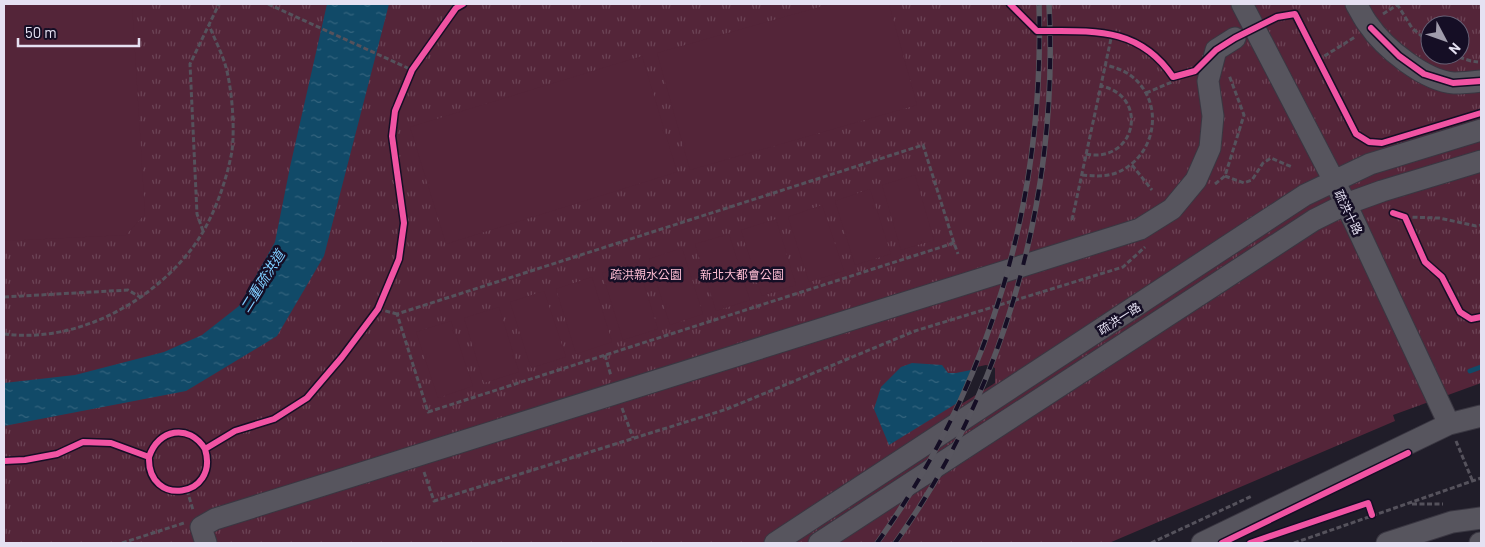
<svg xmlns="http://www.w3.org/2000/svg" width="1485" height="547" viewBox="0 0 1485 547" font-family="Barlow,'Noto Sans TC',sans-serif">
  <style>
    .park { fill: url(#park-tufts); fill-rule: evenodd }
    .pitch { fill: #542539 }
    .water { fill: url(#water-ripples) }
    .pier { fill: #201d29 }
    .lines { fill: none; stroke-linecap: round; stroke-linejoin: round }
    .stream { stroke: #114a68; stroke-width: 5 }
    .minor-casing { stroke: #3a3742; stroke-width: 23 }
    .path { stroke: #55525c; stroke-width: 3; stroke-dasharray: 5 2.5; stroke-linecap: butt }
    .minor { stroke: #57555e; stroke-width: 21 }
    .rail-casing { stroke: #58565f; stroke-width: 5.5 }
    .rail { stroke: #150e25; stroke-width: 4; stroke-dasharray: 11; stroke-linecap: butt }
    .cycleway-casing { stroke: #150e25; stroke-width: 9 }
    .cycleway { stroke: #f153a3; stroke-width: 6 }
    .labels { text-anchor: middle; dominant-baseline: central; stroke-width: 5; stroke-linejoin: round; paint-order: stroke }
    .street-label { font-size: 12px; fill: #e5e1f2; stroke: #150e25 }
    .park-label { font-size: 12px; fill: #febed4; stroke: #150e25 }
    .water-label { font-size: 14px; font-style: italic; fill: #7fceff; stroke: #150e25 }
  </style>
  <defs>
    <pattern id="park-tufts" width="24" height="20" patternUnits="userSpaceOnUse" patternTransform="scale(1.25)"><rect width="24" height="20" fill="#542539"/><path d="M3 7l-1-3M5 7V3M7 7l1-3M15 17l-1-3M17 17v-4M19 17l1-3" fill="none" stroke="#6c4456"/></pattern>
    <pattern id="water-ripples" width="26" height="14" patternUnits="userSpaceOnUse" patternTransform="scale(1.25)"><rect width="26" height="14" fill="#114a68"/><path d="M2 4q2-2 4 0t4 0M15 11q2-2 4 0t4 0" fill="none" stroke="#34647e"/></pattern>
  </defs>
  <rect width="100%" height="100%" fill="#201d29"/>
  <!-- park -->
  <path class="park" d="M4 4H1481V383L1393 415 1395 421 1109 543H4ZM1430 25H1460V55H1430Z"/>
  <!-- pitch -->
  <path class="pitch" d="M4 4H132L145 214 126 235 4 241Z
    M830 4H889L917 105 690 170 657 53Z
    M642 56 677 172 446 244 410 127Z
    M915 175 934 240 901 250 882 185Z
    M870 189 891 254 855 265 835 201Z
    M822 205 844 271 809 282 788 217Z
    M776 219 796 285 762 296 741 230Z
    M729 234 750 300 716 311 695 244Z
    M682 248 703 314 670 325 649 259Z
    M637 262 658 329 623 340 602 273Z
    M592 277 612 342 576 354 556 289Z
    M544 291 566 357 531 368 510 302Z
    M499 307 519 372 484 383 464 318Z
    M451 321 473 386 438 398 416 332Z"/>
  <!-- water -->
  <path class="water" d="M327 4H389L324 256 277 336 186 391 4 426V383L75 375 164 352 202 335 239 306 275 242 290 167Z
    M912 363 942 365 948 373H956L986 367 993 381 889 445 874 409 881 387 901 367Z"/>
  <!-- pier -->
  <path class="pier" d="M986 365 995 368V383L955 408 972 368Z"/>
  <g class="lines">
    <!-- stream -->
    <path class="stream" d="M1470 371 1481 367"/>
    <defs>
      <path id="minor" d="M1242 4 1346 204 1449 424
        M1356 4C1360 10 1363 18 1368 24 1384 48 1425 81 1454 83 1463 83 1473 82 1481 81
        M206 543 201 527 215 519 1140 229 1172 209 1196 180 1210 148 1213 116 1208 81 1216 50 1235 38
        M775 543 1305 195 1370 164 1481 130
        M819 543 1314 220 1346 204 1382 191 1481 161
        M1202 543 1449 424 1481 416
        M1387 543 1452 522 1481 518
        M1480 543H1481"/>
    </defs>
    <!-- minor casing -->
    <use href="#minor" class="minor-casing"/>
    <!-- path -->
    <path class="path" d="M268 4 412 70
      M1397 4 1412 28 1430 43
      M1383 14 1397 5
      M1452 55 1471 61 1478 62
      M1318 60 1355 37
      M1146 93 1172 82 1173 77
      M1086 154C1136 164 1150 96 1101 86
      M1132 165 1152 190
      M1082 175C1094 176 1105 177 1116 173 1157 157 1166 101 1130 75 1123 70 1114 67 1105 65
      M1225 176 1244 183 1252 180 1263 163 1271 158 1292 167
      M1215 184 1225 176 1244 115 1229 75
      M1405 217 1439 218 1476 226 1481 225
      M1072 220 1112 34
      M203 231 197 214 190 64 219 4
      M954 243 428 412 397 314 923 145 954 243 958 254
      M4 297 128 290 140 297
      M378 309 397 314
      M4 334C74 343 146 306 190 251 211 225 226 184 232 151 235 127 232 87 225 64 221 51 214 38 209 25
      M605 355 611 376
      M622 408 633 438
      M1456 441 1473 482
      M424 472 434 501 727 409 915 331 1123 267 1145 247
      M187 490 193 510
      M1412 504H1443
      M122 543 184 523
      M1151 543 1252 496
      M1294 543 1481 478"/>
    <!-- minor -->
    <use href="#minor" class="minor"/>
    <defs>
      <path id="rail" d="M877 543C991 385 1045 198 1039 4
        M895 543C1006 388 1059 194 1049 4"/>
    </defs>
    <!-- rail casing -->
    <use href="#rail" class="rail-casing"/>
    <!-- rail -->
    <use href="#rail" class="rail"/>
    <defs>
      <path id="cycleway" d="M1010 4 1037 31C1092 31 1139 26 1173 77L1195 71 1216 50 1235 38 1277 17 1295 14 1356 134 1369 142 1382 143 1481 113
        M1371 28 1399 56 1424 74 1453 83 1481 81
        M1393 213 1405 217 1425 262 1442 277 1460 312 1471 319 1481 317
        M149 457C158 429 189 423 205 449
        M4 461 25 460 57 454 83 442 111 443 149 457C147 508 220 498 205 449L235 431 274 419 307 398 342 357 378 309 399 259 404 223 392 136 395 111 412 70 456 8 463 4
        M1222 543 1408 453
        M1250 543 1368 503 1372 515"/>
    </defs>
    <!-- cycleway casing -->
    <use href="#cycleway" class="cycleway-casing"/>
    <!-- cycleway -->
    <use href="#cycleway" class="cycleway"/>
  </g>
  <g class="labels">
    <!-- street labels -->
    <g class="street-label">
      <text transform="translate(1349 212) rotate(64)">疏洪十路</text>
      <text transform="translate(1119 318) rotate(-33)">疏洪一路</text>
    </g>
    <!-- park labels -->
    <g class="park-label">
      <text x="646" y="274">疏洪親水公園</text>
      <text x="742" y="274">新北大都會公園</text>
    </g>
    <!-- water labels -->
    <g class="water-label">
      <text transform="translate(262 281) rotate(-58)">二重疏洪道</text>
    </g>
  </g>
  <!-- border -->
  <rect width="1485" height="547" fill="none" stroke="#e5e1f2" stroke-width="10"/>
  <!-- north arrow -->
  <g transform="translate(1445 40) rotate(131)"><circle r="24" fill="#150e25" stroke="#686277"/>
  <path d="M0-4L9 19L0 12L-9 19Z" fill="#a09cac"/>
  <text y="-8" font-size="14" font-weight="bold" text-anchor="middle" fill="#e5e1f2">N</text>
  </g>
  <!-- scale -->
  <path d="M18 38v8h121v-8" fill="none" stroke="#e5e1f2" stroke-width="2.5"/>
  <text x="25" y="38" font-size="15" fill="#e5e1f2" stroke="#150e25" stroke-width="4" paint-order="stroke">50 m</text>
</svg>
